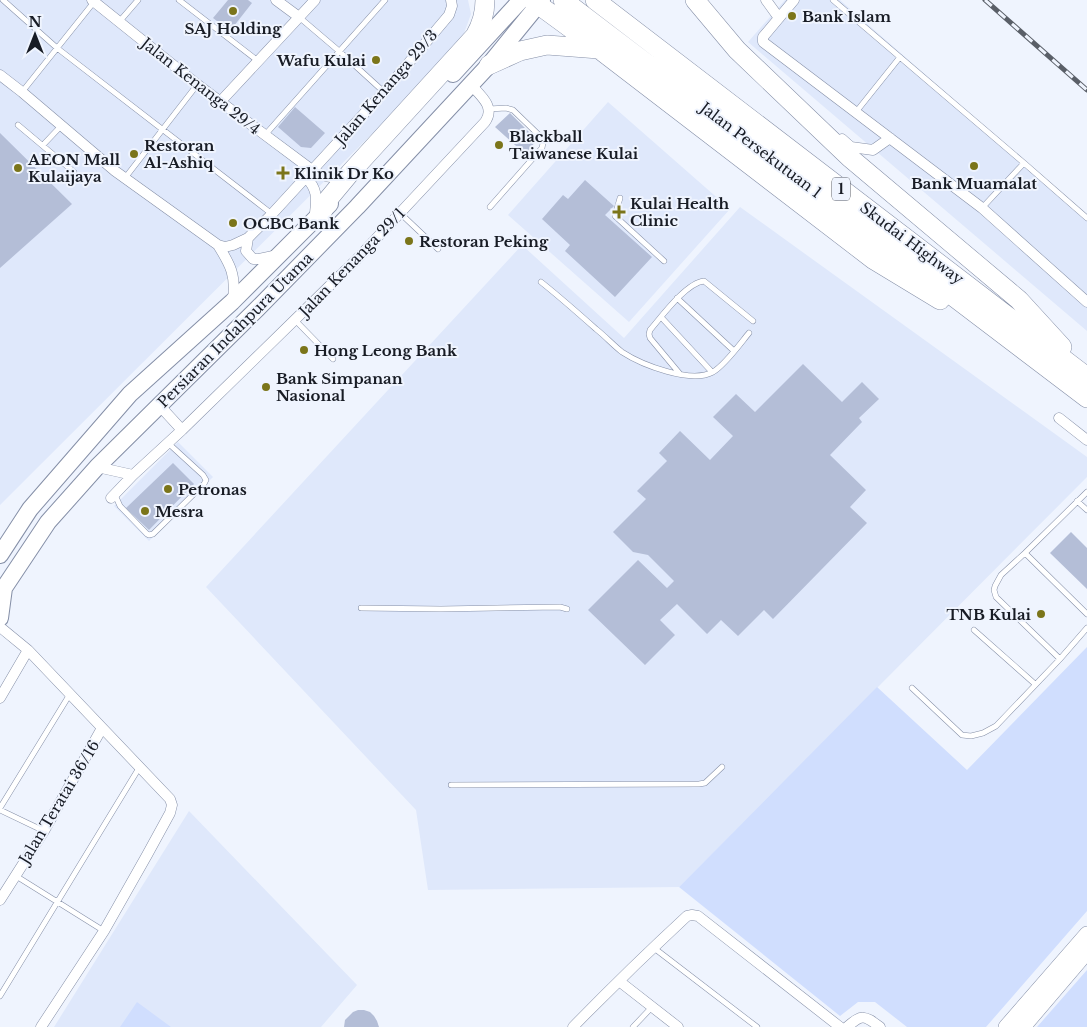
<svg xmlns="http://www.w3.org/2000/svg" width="1087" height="1027" viewBox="0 0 1087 1027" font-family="'Libre Baskerville',serif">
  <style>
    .built { fill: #dfe8fb }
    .green { fill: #d0defe }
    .building { fill: #b4bed7 }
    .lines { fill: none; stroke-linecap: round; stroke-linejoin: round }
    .lane-casing { stroke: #858fa7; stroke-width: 6 }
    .street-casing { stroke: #858fa7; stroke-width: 11 }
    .secondary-casing { stroke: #858fa7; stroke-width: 16 }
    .primary-casing { stroke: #858fa7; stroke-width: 18 }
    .highway-casing { stroke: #858fa7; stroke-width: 20 }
    .lane { stroke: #fff; stroke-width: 5 }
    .street { stroke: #fff; stroke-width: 10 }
    .secondary { stroke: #fff; stroke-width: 15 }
    .primary { stroke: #fff; stroke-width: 16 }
    .highway { stroke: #fff; stroke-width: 19 }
    .rail-casing { stroke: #5a5f68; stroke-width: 5 }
    .rail { stroke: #eff4fe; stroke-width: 3; stroke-dasharray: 9; stroke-linecap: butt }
    .poi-dot { fill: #7b751a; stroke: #eff4fe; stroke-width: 2 }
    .labels { text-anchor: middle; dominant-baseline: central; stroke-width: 4; stroke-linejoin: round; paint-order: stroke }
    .shield { fill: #eff4fe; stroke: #585d66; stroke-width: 1 }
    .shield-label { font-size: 14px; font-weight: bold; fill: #181c25 }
    .poi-label { font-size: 15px; font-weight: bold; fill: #181c25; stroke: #eff4fe; text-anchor: start }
    .street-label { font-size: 15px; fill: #181c25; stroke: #eff4fe }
  </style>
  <rect width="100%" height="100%" fill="#eff4fe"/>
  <!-- built -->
  <path class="built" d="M0 0H468L471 14 459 47 0 505Z
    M785 0H840L1087 216V331L748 42Z
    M608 102 730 209 629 322 508 215Z
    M740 207 1087 457V477L679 887 428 890 416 810 206 587 522 245 624 338Z
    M178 442 213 477 149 541 114 506Z
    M189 811 357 985 321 1027H54Z"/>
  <!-- green -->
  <path class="green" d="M1087 647V911L986 1027H907L875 1002H858L840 1016 679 887 877 687 967 770Z
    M1087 970V1027H1037Z
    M137 1002 171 1027H120Z"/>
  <!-- building -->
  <path class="building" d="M228 0H248L252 3 230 31 213 18Z
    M295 107 325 133 311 148 301 147 278 127Z
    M510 113 537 140 525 154 495 127Z
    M0 133 72 204 0 268Z
    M585 180 614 206 605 215 652 257 615 297 565 251 570 245 542 219 563 195 568 199Z
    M803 364 842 402 862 382 879 399 859 418 862 422 830 455 866 490 850 507 867 523 773 619 764 610 738 636 721 620 707 634 677 604 660 620 675 635 645 665 588 610 638 560 667 588 674 581 648 555 633 552 613 532 646 499 637 491 667 461 659 453 680 431 710 460 733 436 713 417 736 394 755 412Z
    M173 463 194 484 149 530 126 508Z
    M1071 532 1087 548V589L1050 553Z
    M358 1010H364L370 1012 374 1016 377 1021 379 1027H344L345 1020 353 1012Z"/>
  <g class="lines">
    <defs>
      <path id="lane" d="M3 0 57 48 272 214
        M179 0 258 61
        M833 0 1024 163 1087 218
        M299 17 339 51 384 92
        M119 22 138 0
        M22 92 94 2
        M489 109 506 108 513 110 541 137 543 143 542 148 490 207
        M856 112 900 57
        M18 125 74 172
        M265 135 385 0
        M43 145 61 126
        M125 178 197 85
        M620 198 615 216 664 261
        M982 208 1024 163
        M400 213 438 249
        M541 282C560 297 578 313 596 329 605 336 613 345 622 352 642 365 691 384 713 372 725 365 740 344 749 333
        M677 298 734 351
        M661 317 712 372
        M295 320 333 359
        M680 374 650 338 649 334 650 330C662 316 686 283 704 281L753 321
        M115 495 120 506 147 534 149 535 153 534 204 484 206 480 203 475 168 443
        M1077 501 1087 510
        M1025 553 1087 614
        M361 608 441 609 560 607 567 609
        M974 630 1035 684
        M1060 659 1087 628
        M912 688 962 735 971 736 983 733 996 726 1060 659 996 597 994 590 995 586 1001 575 1025 553 1087 492
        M451 785 699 784 705 783 722 767
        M0 808 70 694
        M0 810 44 831
        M16 876 104 931
        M654 948 757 1027
        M0 996 139 768
        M633 1027 652 1007"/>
      <path id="street" d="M92 0 198 85 312 170C325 177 333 180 347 174
        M276 0 299 17
        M766 0 779 18
        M794 0 763 37V42L982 208 1087 302
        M0 75 22 92 115 171 218 245 225 247 233 245 248 238 272 214 384 92 449 15 452 6 451 0
        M221 101 315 0
        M842 139 851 147 873 150 890 138
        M306 177C317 189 317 197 315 213
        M248 238 246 251 253 259H259L278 255
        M218 245C231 266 236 275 233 301
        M159 405 182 430
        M1059 418 1087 440
        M97 467 133 475
        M111 498 133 475 182 430 358 258 485 122C496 107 480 95 470 84
        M0 627 28 650 170 799 172 805 170 813 147 855 104 931 41 1027
        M0 698 28 650
        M0 900 44 831 102 728
        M619 981 678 1027
        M573 1027C610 989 648 952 687 916L692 915 698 916 840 1027
        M847 1027C862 1014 864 1015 880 1027"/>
      <path id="secondary" d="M1006 1027 1087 934
        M1023 1027 1087 952"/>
      <path id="primary" d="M453 74 521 0
        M0 555 30 509 130 394 232 302 330 204
        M0 594 48 522 97 467 257 309 357 207 489 65 542 0
        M0 618 4 588"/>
      <path id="highway" d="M532 0 599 49 874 260 940 300
        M563 0 1087 398
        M595 0 1087 377
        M695 0 737 50 849 157 1019 300 1062 347
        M489 65 520 51 547 45 599 49
        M322 213 325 203 350 173 475 36C482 24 485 14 485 0"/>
    </defs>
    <!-- lane casing -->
    <use href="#lane" class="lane-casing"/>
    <!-- street casing -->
    <use href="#street" class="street-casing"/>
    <!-- secondary casing -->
    <use href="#secondary" class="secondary-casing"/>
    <!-- primary casing -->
    <use href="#primary" class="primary-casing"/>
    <!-- highway casing -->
    <use href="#highway" class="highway-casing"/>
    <!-- lane -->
    <use href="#lane" class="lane"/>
    <!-- street -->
    <use href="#street" class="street"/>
    <!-- secondary -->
    <use href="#secondary" class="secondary"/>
    <!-- primary -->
    <use href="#primary" class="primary"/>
    <!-- highway -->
    <use href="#highway" class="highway"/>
    <defs>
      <path id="rail" d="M985 0 1087 90"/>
    </defs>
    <!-- rail casing -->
    <use href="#rail" class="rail-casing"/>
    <!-- rail -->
    <use href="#rail" class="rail"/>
  </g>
  <!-- markers -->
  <g class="poi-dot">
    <circle cx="233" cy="11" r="5"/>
    <circle cx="792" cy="16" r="5"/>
    <circle cx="376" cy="60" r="5"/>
    <circle cx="499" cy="145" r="5"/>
    <circle cx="134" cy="154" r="5"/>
    <circle cx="974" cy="166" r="5"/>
    <circle cx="18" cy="168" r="5"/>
    <path d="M280.5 165.5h5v5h5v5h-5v5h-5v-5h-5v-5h5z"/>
    <path d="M616.5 204.5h5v5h5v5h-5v5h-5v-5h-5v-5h5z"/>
    <circle cx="233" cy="223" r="5"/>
    <circle cx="409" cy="241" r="5"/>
    <circle cx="304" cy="350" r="5"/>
    <circle cx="266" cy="387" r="5"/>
    <circle cx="168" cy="489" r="5"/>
    <circle cx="145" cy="511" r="5"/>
    <circle cx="1041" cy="614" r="5"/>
  </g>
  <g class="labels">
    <!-- shield labels -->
    <rect class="shield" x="832" y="177.5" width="18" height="23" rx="4"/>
    <g class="shield-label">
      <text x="841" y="189">1</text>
    </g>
    <!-- poi labels -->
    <g class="poi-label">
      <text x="802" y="16">Bank Islam</text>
      <text x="233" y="28" text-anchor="middle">SAJ Holding</text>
      <text x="366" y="60" text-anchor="end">Wafu Kulai</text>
      <text x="509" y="136">Blackball<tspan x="509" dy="17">Taiwanese Kulai</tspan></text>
      <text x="144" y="145">Restoran<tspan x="144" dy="17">Al-Ashiq</tspan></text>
      <text x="28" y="159">AEON Mall<tspan x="28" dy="17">Kulaijaya</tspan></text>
      <text x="294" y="173">Klinik Dr Ko</text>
      <text x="974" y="183" text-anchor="middle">Bank Muamalat</text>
      <text x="630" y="203">Kulai Health<tspan x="630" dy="17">Clinic</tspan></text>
      <text x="243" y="223">OCBC Bank</text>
      <text x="419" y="241">Restoran Peking</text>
      <text x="314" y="350">Hong Leong Bank</text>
      <text x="276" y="378">Bank Simpanan<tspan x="276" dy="17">Nasional</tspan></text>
      <text x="178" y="489">Petronas</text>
      <text x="155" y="511">Mesra</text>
      <text x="1031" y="614" text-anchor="end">TNB Kulai</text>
    </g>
    <!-- street labels -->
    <g class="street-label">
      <text transform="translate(201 86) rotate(38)">Jalan Kenanga 29/4</text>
      <text transform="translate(386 87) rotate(-49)">Jalan Kenanga 29/3</text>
      <text transform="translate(761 150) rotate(37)">Jalan Persekutuan 1</text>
      <text transform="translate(912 243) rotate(37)">Skudai Highway</text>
      <text transform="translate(352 262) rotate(-46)">Jalan Kenanga 29/1</text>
      <text transform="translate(235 330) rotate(-45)">Persiaran Indahpura Utama</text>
      <text transform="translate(59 802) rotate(-59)">Jalan Teratai 36/16</text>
    </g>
  </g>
  <!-- north arrow -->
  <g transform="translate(35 35)" stroke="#eff4fe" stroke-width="4" paint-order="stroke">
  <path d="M0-4L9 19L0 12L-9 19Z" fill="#181c25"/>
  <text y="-8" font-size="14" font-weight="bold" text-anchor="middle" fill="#181c25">N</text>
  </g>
</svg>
